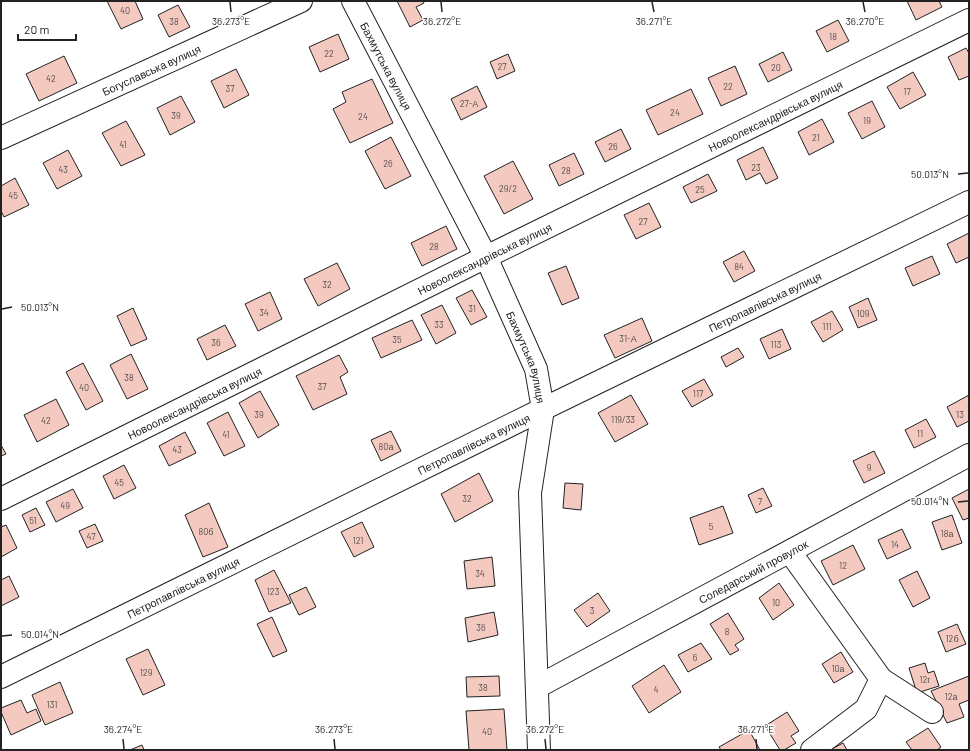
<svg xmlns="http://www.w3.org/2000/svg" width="970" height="751" viewBox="0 0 970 751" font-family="Barlow,sans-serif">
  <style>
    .building { fill: #f3c9c0; stroke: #222 }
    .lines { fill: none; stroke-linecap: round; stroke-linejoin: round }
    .minor-casing { stroke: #222; stroke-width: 24 }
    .minor { stroke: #fff; stroke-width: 22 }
    .ticks { fill: none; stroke: #222; stroke-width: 1.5 }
    .labels { text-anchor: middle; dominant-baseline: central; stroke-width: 3; stroke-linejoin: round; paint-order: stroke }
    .number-label { font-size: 9px; fill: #564c4a }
    .street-label { font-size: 11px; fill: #222; stroke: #fff }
    .ticks-label { font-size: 10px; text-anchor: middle; fill: #222; stroke: #fff; stroke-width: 3; stroke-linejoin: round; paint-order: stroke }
  </style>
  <rect width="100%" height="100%" fill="#fff"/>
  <!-- building -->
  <path class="building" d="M107 1H135L143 19 121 29Z
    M397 1H423L424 3 416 7 423 20 410 27Z
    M907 1H939L942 7 916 20Z
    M178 5 190 27 169 37 158 15Z
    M838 20 849 41 827 52 816 31Z
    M338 34 349 59 320 72 309 47Z
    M966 48 969 53V76L959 80 948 57Z
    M783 52 792 70 768 82 759 64Z
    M508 54 515 71 497 79 490 62Z
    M64 56 77 83 39 101 26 74Z
    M735 66 747 94 721 106 708 78Z
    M236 69 249 95 224 108 211 81Z
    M913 72 926 95 900 109 887 87Z
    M372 79 393 123 350 143 333 109 346 102 342 92Z
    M477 86 487 107 461 120 451 99Z
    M691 89 703 114 658 135 646 110Z
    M181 96 195 122 170 135 157 108Z
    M872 101 885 127 862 139 848 113Z
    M822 119 834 142 809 155 798 132Z
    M126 121 145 155 121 166 102 133Z
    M621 129 631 149 605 162 595 142Z
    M391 137 411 176 385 189 365 151Z
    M763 147 778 178 766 184 760 173 746 180 737 160Z
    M68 150 82 176 57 189 43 163Z
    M574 153 584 174 559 186 549 165Z
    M513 161 533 199 504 214 484 176Z
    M708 174 717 191 691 203 683 187Z
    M15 178 29 205 4 217 1 211V186Z
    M649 203 661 227 636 239 624 215Z
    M446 226 457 249 422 266 411 243Z
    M969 233V257L956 263 947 244Z
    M744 251 755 271 734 282 723 262Z
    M932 256 940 274 913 286 905 268Z
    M337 263 350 289 318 306 304 279Z
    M566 266 579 298 562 305 548 273Z
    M472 290 487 317 471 325 456 298Z
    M270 292 282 319 258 331 245 304Z
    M868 298 877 320 858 328 849 307Z
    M442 305 456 333 436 344 421 315Z
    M133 308 147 339 131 346 117 316Z
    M832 311 843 330 823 342 811 322Z
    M642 318 652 341 615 358 604 335Z
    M412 320 422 340 381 358 372 338Z
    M225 325 236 346 207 360 197 339Z
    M782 329 791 349 769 359 760 339Z
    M738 348 744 357 726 367 721 357Z
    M131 354 148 389 127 399 110 365Z
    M339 355 348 372 340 377 347 394 313 410 296 376Z
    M83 363 103 401 86 410 66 372Z
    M704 379 713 395 692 407 682 391Z
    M260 391 279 425 258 438 239 403Z
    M631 395 648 424 615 442 598 413Z
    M969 395V421L957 427 947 407Z
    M56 399 69 425 37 442 24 415Z
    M228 412 245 446 224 456 207 423Z
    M926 419 936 437 914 448 905 430Z
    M391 431 401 451 381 461 371 440Z
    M185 432 196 453 169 466 159 446Z
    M1 445 6 454 1 456Z
    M874 451 885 473 864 483 853 461Z
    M124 465 136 488 114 499 103 476Z
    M479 473 493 501 455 522 441 494Z
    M565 483 583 484 581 510 563 508Z
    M763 488 772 506 756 513 748 495Z
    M73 489 83 508 56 522 46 502Z
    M969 489V518L963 520 952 498Z
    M209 503 228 547 203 557 185 515Z
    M723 506 733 533 699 545 690 518Z
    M36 508 45 525 30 532 22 515Z
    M952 515 962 543 942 550 932 522Z
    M362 522 374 547 354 557 341 532Z
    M95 524 103 541 87 548 79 531Z
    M6 525 17 548 1 557V527Z
    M902 529 911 548 887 559 878 540Z
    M853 545 865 569 833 585 821 561Z
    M492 557 495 586 467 589 464 561Z
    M274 570 291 603 269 612 255 580Z
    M917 571 930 598 913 607 899 580Z
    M9 576 19 597 1 606V580Z
    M779 583 794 605 773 620 759 598Z
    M306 587 316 607 299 615 289 595Z
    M598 593 610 611 587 627 574 610Z
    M494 612 498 635 468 642 465 618Z
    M728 613 744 639 735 645 739 650 730 655 710 624Z
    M272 617 287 651 273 657 257 624Z
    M957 624 966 644 946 652 938 632Z
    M701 643 712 659 688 672 678 655Z
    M148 649 165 685 143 695 126 659Z
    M841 652 853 672 834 683 822 664Z
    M925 663 928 673 934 671 939 686 917 693 909 668Z
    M664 665 681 692 649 713 632 686Z
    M499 676 500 696 467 697 466 677Z
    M969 676V700L959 704 964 717 947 723 931 691Z
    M60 682 73 713 45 725 32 695Z
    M21 700 27 713 36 709 41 721 11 735 1 712V708Z
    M504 709 507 750H469L466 711Z
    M787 712 799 731 791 736 796 743 784 750H780L765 726Z
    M928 728 941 747 937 750H912L906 742Z
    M749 730 760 750H721L719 747Z
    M843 743 847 750H830Z
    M142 745 144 750H130Z"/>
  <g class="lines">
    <defs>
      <g id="minor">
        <path id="s1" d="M353 1 486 257 536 369 543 409 530 493 539 750"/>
        <path id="s2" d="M1 138 301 1"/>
        <path id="s3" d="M1 499 486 257 969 20"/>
        <path d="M790 552 881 679 932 712"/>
        <path id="s4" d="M1 677 543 409 969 202"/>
        <path id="s5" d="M537 687 969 455"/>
        <path d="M812 750 866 709 881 679"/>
      </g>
    </defs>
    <!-- minor casing -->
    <use href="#minor" class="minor-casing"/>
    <!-- minor -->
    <use href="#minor" class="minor"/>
  </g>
  <!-- ticks -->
  <path class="ticks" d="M230 2 231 12M441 2 442 12M652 2 654 12M863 2 865 12M958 174 968 173M2 309 12 307M958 502 968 501M2 636 12 635M123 739 124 749M334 739 335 749M545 739 546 749M756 739 757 749"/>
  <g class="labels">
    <!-- number labels -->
    <g class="number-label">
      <text x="125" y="10">40</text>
      <text x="174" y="21">38</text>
      <text x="833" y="36">18</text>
      <text x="329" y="53">22</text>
      <text x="502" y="66">27</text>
      <text x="776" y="67">20</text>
      <text x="51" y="78">42</text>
      <text x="728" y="86">22</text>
      <text x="230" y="88">37</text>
      <text x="907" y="91">17</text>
      <text x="469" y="103">27-А</text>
      <text x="675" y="112">24</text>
      <text x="176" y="115">39</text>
      <text x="363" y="116">24</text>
      <text x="867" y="120">19</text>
      <text x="816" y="137">21</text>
      <text x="123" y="144">41</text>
      <text x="613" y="146">26</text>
      <text x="388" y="163">26</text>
      <text x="756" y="167">23</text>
      <text x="63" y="169">43</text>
      <text x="566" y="170">28</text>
      <text x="508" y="188">29/2</text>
      <text x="700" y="189">25</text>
      <text x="13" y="195">45</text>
      <text x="643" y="221">27</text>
      <text x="434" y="246">28</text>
      <text x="739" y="266">84</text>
      <text x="327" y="284">32</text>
      <text x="472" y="308">31</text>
      <text x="264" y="312">34</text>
      <text x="863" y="313">109</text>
      <text x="439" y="324">33</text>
      <text x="827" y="326">111</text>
      <text x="628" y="338">31-А</text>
      <text x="397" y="339">35</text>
      <text x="216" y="342">36</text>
      <text x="776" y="344">113</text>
      <text x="129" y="377">38</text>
      <text x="322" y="386">37</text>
      <text x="84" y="387">40</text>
      <text x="698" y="393">117</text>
      <text x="259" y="414">39</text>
      <text x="960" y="414">13</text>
      <text x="623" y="419">119/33</text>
      <text x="46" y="420">42</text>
      <text x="920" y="433">11</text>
      <text x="226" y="434">41</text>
      <text x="386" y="446">80а</text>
      <text x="177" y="449">43</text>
      <text x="869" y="467">9</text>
      <text x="119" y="482">45</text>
      <text x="467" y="498">32</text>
      <text x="760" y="501">7</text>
      <text x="65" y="505">49</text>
      <text x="33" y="520">51</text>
      <text x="711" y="526">5</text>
      <text x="206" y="531">80б</text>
      <text x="947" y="533">18а</text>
      <text x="91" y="536">47</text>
      <text x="358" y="540">121</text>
      <text x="895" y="544">14</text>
      <text x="843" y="565">12</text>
      <text x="480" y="573">34</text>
      <text x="273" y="591">123</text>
      <text x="776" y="602">10</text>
      <text x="592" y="610">3</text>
      <text x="481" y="627">36</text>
      <text x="727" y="631">8</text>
      <text x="952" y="638">12б</text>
      <text x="695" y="657">6</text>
      <text x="838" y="668">10а</text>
      <text x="146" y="672">129</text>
      <text x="925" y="679">12г</text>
      <text x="483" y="687">38</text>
      <text x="656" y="689">4</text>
      <text x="951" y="696">12а</text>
      <text x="52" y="704">131</text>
      <text x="487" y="731">40</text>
    </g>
    <!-- street labels -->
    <g class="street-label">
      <text stroke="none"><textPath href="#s1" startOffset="73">Бахмутська вулиця</textPath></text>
      <text stroke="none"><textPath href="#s2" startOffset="165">Богуславська вулиця</textPath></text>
      <text stroke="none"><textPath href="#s3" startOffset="864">Новоолександрівська вулиця</textPath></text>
      <text stroke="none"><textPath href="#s3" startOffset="540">Новоолександрівська вулиця</textPath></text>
      <text stroke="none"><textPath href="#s4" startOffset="851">Петропавлівська вулиця</textPath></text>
      <text stroke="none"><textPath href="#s1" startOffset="397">Бахмутська вулиця</textPath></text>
      <text stroke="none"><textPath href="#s3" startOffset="216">Новоолександрівська вулиця</textPath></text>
      <text stroke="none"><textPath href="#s4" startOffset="527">Петропавлівська вулиця</textPath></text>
      <text stroke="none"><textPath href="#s5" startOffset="245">Соледарський провулок</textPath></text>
      <text stroke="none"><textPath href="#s4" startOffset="203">Петропавлівська вулиця</textPath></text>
    </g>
  </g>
  <g class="ticks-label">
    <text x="231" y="25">36.273°E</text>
    <text x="442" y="25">36.272°E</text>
    <text x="654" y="25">36.271°E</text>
    <text x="865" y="25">36.270°E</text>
    <text x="930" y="178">50.013°N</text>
    <text x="40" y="311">50.013°N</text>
    <text x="930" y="505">50.014°N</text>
    <text x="40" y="638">50.014°N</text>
    <text x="123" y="733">36.274°E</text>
    <text x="334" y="733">36.273°E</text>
    <text x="545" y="733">36.272°E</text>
    <text x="756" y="733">36.271°E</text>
  </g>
  <!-- border -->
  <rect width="970" height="751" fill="none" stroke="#222222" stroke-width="4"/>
  <!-- scale -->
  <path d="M18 34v6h58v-6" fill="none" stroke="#222222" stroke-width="2"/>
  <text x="24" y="34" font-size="12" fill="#222222" stroke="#ffffff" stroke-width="3" paint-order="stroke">20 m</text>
</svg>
